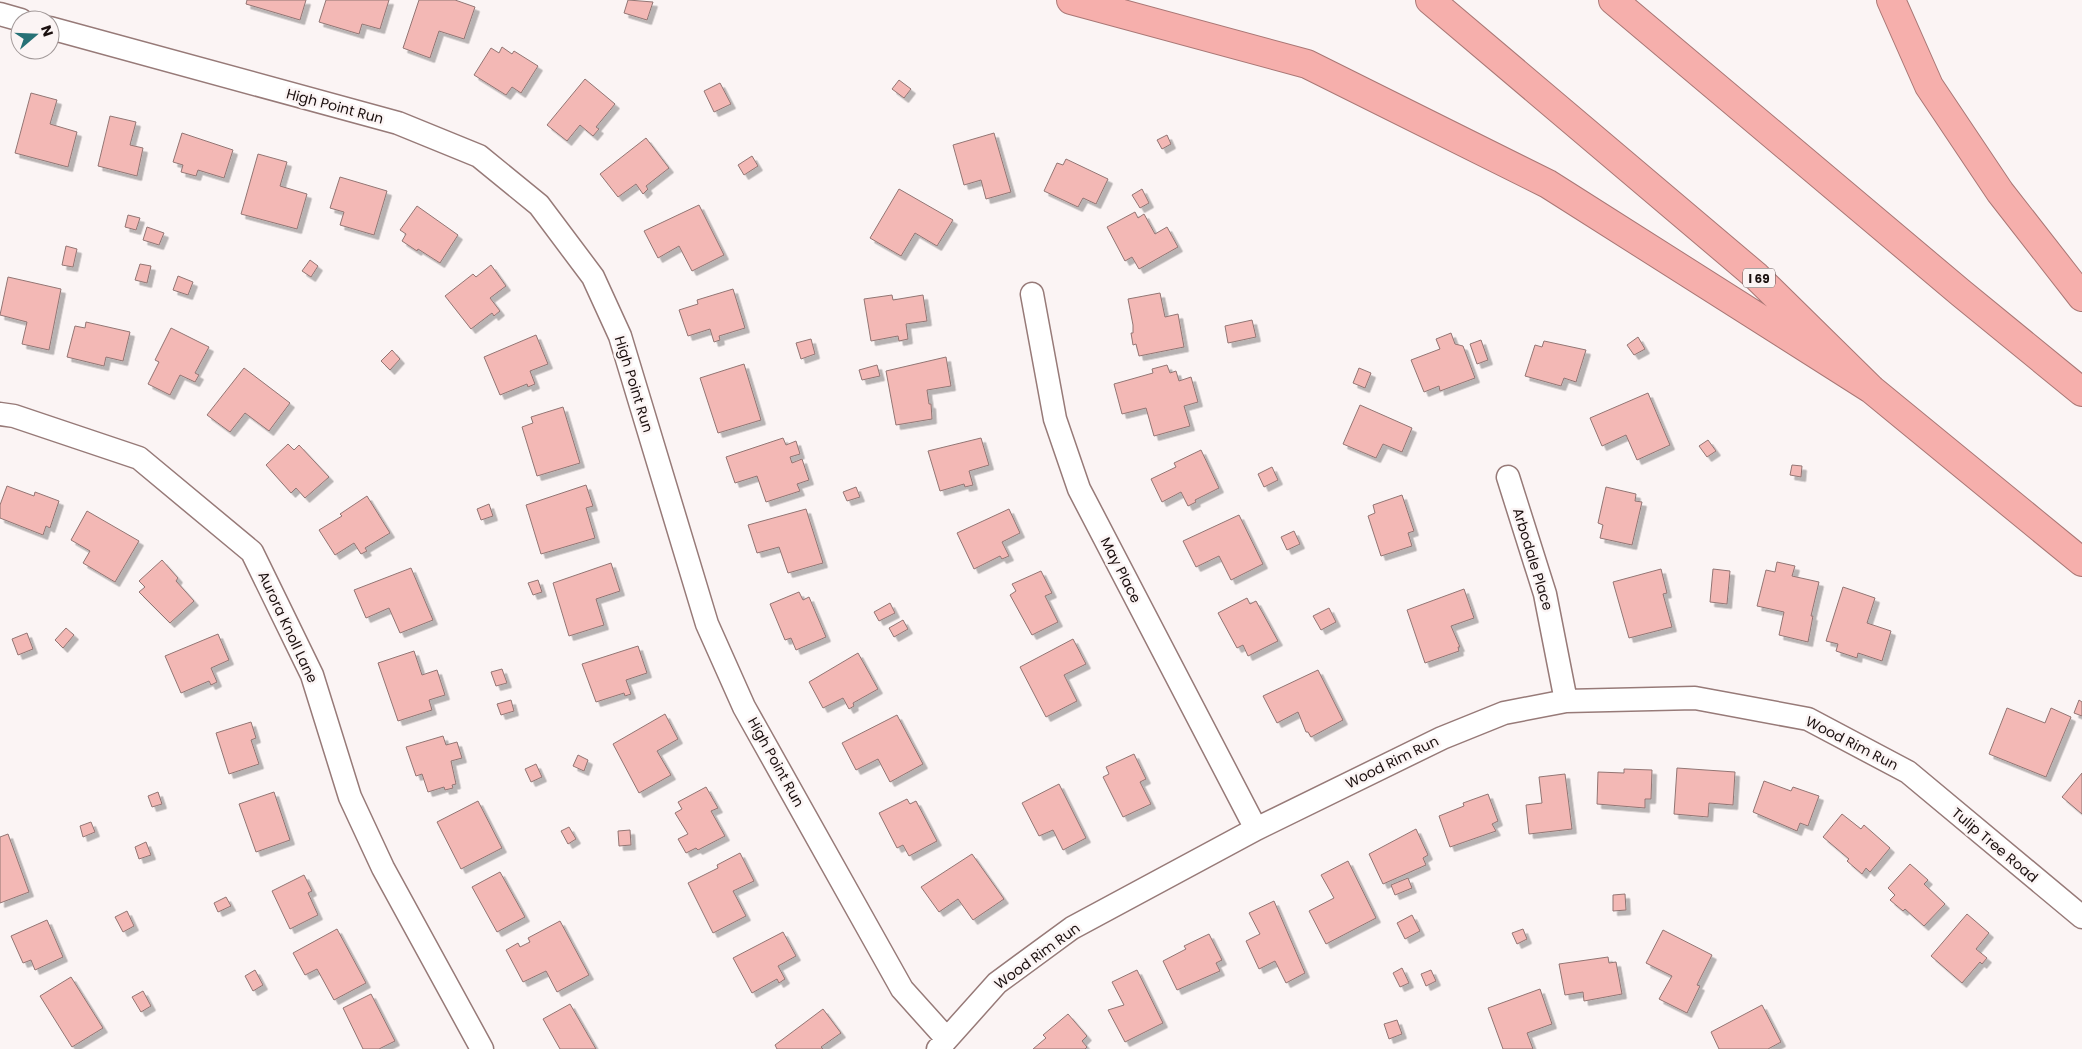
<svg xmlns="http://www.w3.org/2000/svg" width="2082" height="1049" viewBox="0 0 2082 1049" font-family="Poppins,sans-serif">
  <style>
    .building { fill: #f3b8b5; stroke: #927573; filter: url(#shadow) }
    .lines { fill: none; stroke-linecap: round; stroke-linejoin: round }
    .street-casing { stroke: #977a78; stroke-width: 25 }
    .highway-casing { stroke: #a97775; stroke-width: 30 }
    .street { stroke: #fff; stroke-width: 22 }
    .highway { stroke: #f6afac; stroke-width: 28 }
    .labels { text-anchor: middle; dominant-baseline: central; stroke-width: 5; stroke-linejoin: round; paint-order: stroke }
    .shield { fill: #fbf4f4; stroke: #5e5453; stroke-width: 1 }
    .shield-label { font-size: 12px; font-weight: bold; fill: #1a0f0e }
    .street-label { font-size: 14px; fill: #1a0f0e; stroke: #fbf4f4 }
  </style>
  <defs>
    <filter id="shadow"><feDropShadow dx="4.5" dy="4.5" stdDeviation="0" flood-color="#0004"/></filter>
  </defs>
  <rect width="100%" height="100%" fill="#fbf4f4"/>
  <!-- building -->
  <path class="building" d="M247 0H306L300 20 246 4Z
    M326 0H389L380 29 362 24 359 34 319 22Z
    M419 0H455L475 7 464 39 439 31 430 58 403 48Z
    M628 0 653 2 647 20 624 13Z
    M502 47 512 54 514 51 538 66 521 93 512 87 506 95 474 75 491 48 499 53Z
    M585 79 615 104 596 127 599 129 593 136 580 125 567 141 547 125Z
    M899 80 911 89 904 98 892 89Z
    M720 83 731 104 714 112 704 91Z
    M31 93 57 100 50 124 77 132 68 167 15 153Z
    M110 116 136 122 130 145 143 148 137 176 98 166Z
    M182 133 233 150 224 178 198 170 196 176 181 172 183 165 173 162Z
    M994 133 1011 192 986 199 981 180 964 185 953 145Z
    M1167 135 1171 144 1162 149 1157 140Z
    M646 138 669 168 646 186 648 189 643 194 636 184 618 197 600 174Z
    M258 154 287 162 280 186 307 194 297 229 241 214Z
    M752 156 758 166 744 175 738 165Z
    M1066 159 1108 179 1096 204 1083 198 1078 207 1044 191 1057 163 1063 165Z
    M340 177 387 191 374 235 340 225 344 212 330 208Z
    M899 189 953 220 937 246 915 233 901 256 870 238Z
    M1142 189 1149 203 1140 208 1132 195Z
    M699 205 724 255 692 271 679 246 658 258 644 231Z
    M417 206 458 235 440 263 418 249 417 251 402 241 406 234 400 230Z
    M1135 212 1138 218 1144 214 1155 234 1167 227 1178 247 1139 269 1132 257 1125 261 1107 227Z
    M128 215 140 218 136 230 125 227Z
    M147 227 164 233 159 245 143 240Z
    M66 246 77 249 73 267 62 265Z
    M310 260 318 266 311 277 302 271Z
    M140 264 151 266 147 283 135 280Z
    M491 265 506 286 490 298 500 311 494 316 492 313 471 329 445 296 473 274 476 277Z
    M178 276 193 282 188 295 173 290Z
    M8 277 61 289 49 350 22 344 27 322 0 315Z
    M733 289 745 328 719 336 720 340 714 342 710 329 688 336 679 310 698 304 697 300Z
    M1160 293 1165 317 1178 314 1184 347 1139 356 1136 344 1133 345 1131 333H1133V325L1128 299Z
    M892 295 893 300 923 295 927 321 906 324 908 339 899 341 898 336 871 341 864 299Z
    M1252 320 1256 337 1228 343 1225 326Z
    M86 322 130 332 123 361 106 357 104 366 67 357 75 326 85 328Z
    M171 328 209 347 195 373 199 375 195 382 180 375 170 395 148 384 159 362 155 360Z
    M1451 333 1455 344 1463 346 1475 378 1440 391 1439 386 1424 392 1411 360 1440 349 1436 339Z
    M536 335 548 364 530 371 535 384 528 387 527 384 500 395 484 357Z
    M1638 337 1645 349 1634 355 1627 345Z
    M811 339 815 354 801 359 796 343Z
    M1481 340 1488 360 1477 364 1470 344Z
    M1544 341 1586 350 1576 382 1564 378 1561 386 1525 376 1535 345 1542 347Z
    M392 350 400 359 390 370 381 361Z
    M946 357 951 386 927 390 929 404H931L932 419 896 425 886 371Z
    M744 364 761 420 718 433 700 378Z
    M877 365 880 376 862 380 859 370Z
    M1167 365 1170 373 1176 371 1179 381 1191 377 1198 402 1184 406 1190 426 1154 436 1146 408 1122 414 1114 384 1153 373 1152 369Z
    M244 368 290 403 269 431 245 413 230 432 207 415Z
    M1359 368 1371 373 1365 388 1353 383Z
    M1648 393 1670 445 1637 460 1626 435 1602 446 1590 418Z
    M1360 405 1412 428 1402 452 1383 444 1376 458 1343 444Z
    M563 407 580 463 537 476 522 427 533 423 531 417Z
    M783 438 786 445 796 441 800 454 790 457 792 463 802 459 809 480 797 484 800 491 766 502 757 476 735 483 726 457Z
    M981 438 989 465 969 471 973 485 965 487 964 484 940 491 928 451Z
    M1708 440 1716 451 1707 457 1699 446Z
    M288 444 294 450 299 445 329 477 305 498 296 488 291 493 266 465Z
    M1201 450 1219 488 1195 500 1196 502 1188 506 1181 492 1162 502 1151 479 1176 467 1174 463Z
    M1792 465 1802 466 1801 477 1790 475Z
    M1272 467 1278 480 1264 487 1258 474Z
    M586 485 593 506 586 508 595 538 541 554 526 505Z
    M7 486 34 496 35 492 59 501 50 528 46 526 43 535 0 518V505Z
    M856 487 860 497 847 501 843 492Z
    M1606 487 1636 494 1635 501 1642 502 1632 545 1600 538 1603 525 1598 523Z
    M1402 495 1414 531 1408 533 1412 546 1381 556 1368 516 1375 513 1373 505Z
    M367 496 390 533 365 548 367 551 361 554 354 543 335 555 319 530 342 516 340 514Z
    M489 504 493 516 481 520 477 509Z
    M806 509 823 563 788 573 779 547 757 553 748 525Z
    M1009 509 1020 533 1002 542 1009 556 1002 559 1000 556 974 569 957 533Z
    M87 511 139 541 115 582 83 563 90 551 71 540Z
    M1239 515 1263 564 1231 580 1219 556 1196 567 1183 541Z
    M1294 531 1300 544 1287 550 1281 537Z
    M162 560 178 578 176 581 194 601 170 623 139 592 145 587 139 581Z
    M1777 562 1795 566 1792 576 1819 582 1811 616H1813L1808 642 1779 635 1784 612 1757 606 1766 570 1775 572Z
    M611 563 620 591 596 599 604 625 569 636 553 583Z
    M411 568 433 620 400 633 389 608 366 618 354 590Z
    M1661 569 1667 593 1663 594 1672 627 1629 638 1613 582Z
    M1713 569 1730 571 1727 604 1710 602Z
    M1041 571 1052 593 1045 596 1058 622 1032 635 1010 595 1016 591 1012 584Z
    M538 580 542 592 533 595 528 583Z
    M1843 587 1875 598 1867 623 1891 631 1882 661 1858 653 1857 658 1836 651 1838 644 1826 641Z
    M1464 589 1474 618 1451 626 1460 647H1458L1459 651 1425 663 1407 610Z
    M799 592 803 600 809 597 826 637 796 650 791 638 785 640 770 604Z
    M1247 598 1250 604 1256 601 1278 641 1248 656 1243 645 1237 648 1218 613Z
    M890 603 895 613 879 621 874 612Z
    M1329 608 1336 622 1321 630 1313 616Z
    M903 620 908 629 894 637 889 628Z
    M66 628 74 635 63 648 55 640Z
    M27 633 33 649 18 655 12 639Z
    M218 634 229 660 211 668 217 682 211 685 209 681 181 693 165 656Z
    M1073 639 1086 664 1064 675 1077 701 1046 717 1020 667Z
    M638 646 647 673 626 680 631 694 625 696 624 693 596 702 582 664Z
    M414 651 422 675 437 670 445 695 429 700 432 710 398 721 378 663Z
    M858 653 878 689 853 703 854 706 849 709 843 698 823 708 809 682Z
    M502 669 507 683 496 686 491 672Z
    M1318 670 1343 720 1311 737 1308 732H1306L1298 712 1277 723 1263 696Z
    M511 700 514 711 501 715 497 704Z
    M2079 700 2082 702V716L2074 713Z
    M2007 708 2045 723 2051 708 2071 717 2046 777 1989 754Z
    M665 714 678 739 657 751 671 775 639 793 613 744Z
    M897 715 923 764 890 782 878 759 856 770 842 743Z
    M251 722 256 738 251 740 259 764 229 774 216 733Z
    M443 736 446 745 457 742 462 758 451 761 456 784 452 785 453 788 445 790 444 787 428 792 422 774 416 776 406 747Z
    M1134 754 1146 779 1140 782 1151 804 1123 817 1103 777 1109 774 1106 767Z
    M578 755 588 760 584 771 573 766Z
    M536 764 542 777 531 782 525 769Z
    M1677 768 1735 772 1733 805 1709 803 1708 817 1674 814Z
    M1624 769 1652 770 1651 799H1645V808L1597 804 1598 772 1624 773Z
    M2082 773V814L2062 797Z
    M1565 774 1572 829 1529 834 1526 805 1542 803 1539 777Z
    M1764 781 1791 791 1793 787 1819 796 1808 826 1800 823 1797 831 1753 812Z
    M1059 784 1086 838 1063 850 1053 830 1039 836 1022 803Z
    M706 787 718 808 711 811 725 836 698 850 696 848 686 853 678 839 688 834 675 813 682 809 678 802Z
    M158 792 162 804 152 807 148 796Z
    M274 792 290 840 256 852 239 804Z
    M1488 794 1498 821 1492 824 1496 831 1450 847 1439 816 1464 806 1463 803Z
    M907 799 910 804 916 801 937 841 909 856 903 845 897 848 879 813Z
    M478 801 502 848 461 869 437 822Z
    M1842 814 1861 829 1864 825 1890 848 1870 872 1866 868 1862 874 1847 861 1849 859 1823 837Z
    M91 822 95 832 83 837 80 826Z
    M569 827 576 839 568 844 561 831Z
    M1416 829 1428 855 1423 858 1426 865 1383 884 1369 854Z
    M630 830 631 845 619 846 618 831Z
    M8 834 29 892 0 903V837Z
    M146 842 151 855 139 859 135 847Z
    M740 853 754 881 733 891 746 916 713 933 688 883 718 868 717 865Z
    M972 854 1004 899 973 920 958 899 939 912 921 887Z
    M1348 861 1376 918 1326 944 1309 911 1334 898 1321 875Z
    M1910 864 1928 880 1924 884 1945 904 1924 926 1905 909 1903 911 1890 900 1895 895 1888 888Z
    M500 872 525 917 497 932 472 887Z
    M304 875 312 891 308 893 318 915 290 929 272 891Z
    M1408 878 1412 888 1395 895 1391 885Z
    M1625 894 1626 910 1613 911V895Z
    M226 897 231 906 218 912 214 903Z
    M1274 901 1305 973 1286 983 1275 961 1259 969 1246 941 1260 934 1249 913Z
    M127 911 134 926 123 932 115 917Z
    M1967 914 1989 933 1976 949 1987 958 1982 964 1980 962 1962 983 1931 956Z
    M1412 915 1420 931 1405 939 1397 923Z
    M47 920 63 957 35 970 31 960 23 963 11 936Z
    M560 921 589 975 557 992 546 971 523 982 506 950 518 943 520 947 530 942 528 938Z
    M337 929 366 983 334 1000 317 969 305 975 293 953Z
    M1523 929 1527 939 1517 944 1512 933Z
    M1663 930 1712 955 1697 985 1700 986 1687 1013 1659 999 1672 976 1646 963Z
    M783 932 796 956 778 966 785 979 779 983 777 979 752 993 733 958Z
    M1209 934 1222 960 1216 963 1220 971 1177 990 1163 961 1186 949 1184 946Z
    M1608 957 1609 963 1616 962 1622 994 1584 1001 1583 992 1565 995 1559 964Z
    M1402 968 1409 983 1400 987 1393 973Z
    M255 970 263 985 253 991 245 976Z
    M1137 970 1163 1023 1125 1042 1108 1010 1124 1005 1112 982Z
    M1431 970 1436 981 1426 986 1421 974Z
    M71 977 103 1028 72 1047 40 996Z
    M1540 989 1552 1024 1527 1033 1533 1049H1503L1488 1008Z
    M143 991 151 1006 141 1012 132 997Z
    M371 994 395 1041 379 1049H363L343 1008Z
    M570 1004 596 1049H560L543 1019Z
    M1762 1005 1781 1042 1768 1049H1719L1711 1032Z
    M823 1009 841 1033 821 1047 823 1049H777L775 1045Z
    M1068 1014 1087 1036 1082 1041 1087 1047 1085 1049H1033L1046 1038 1043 1035Z
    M1397 1020 1402 1034 1389 1039 1384 1024Z"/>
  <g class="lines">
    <defs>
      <path id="street" d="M0 14 21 20
        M50 28 398 123 479 156 539 205 593 277 620 336 707 624 744 707 902 989 946 1038
        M1032 294 1055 419 1079 489 1256 829
        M0 414 14 416 139 458 252 552 312 675 350 797 383 868 482 1049
        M1508 477 1545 594 1566 701
        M938 1049 997 983 1072 928 1256 829 1442 738 1504 713 1566 701 1695 698 1808 719 1908 772 2082 917"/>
      <path id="highway" d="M1071 0 1307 64 1548 184 1871 389
        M1430 0 1756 276 1871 389 2082 562
        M1613 0 1961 293 2082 392
        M1891 0 1929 86 2000 192 2082 297"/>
    </defs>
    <!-- street casing -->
    <use href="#street" class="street-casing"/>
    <!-- highway casing -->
    <use href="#highway" class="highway-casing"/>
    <!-- street -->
    <use href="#street" class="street"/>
    <!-- highway -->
    <use href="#highway" class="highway"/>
  </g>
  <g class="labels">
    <!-- shield labels -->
    <rect class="shield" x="1743" y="268.5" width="32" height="19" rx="4"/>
    <g class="shield-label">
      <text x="1759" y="278">I 69</text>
    </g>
    <!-- street labels -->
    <g class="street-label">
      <text transform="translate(335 106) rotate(15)">High Point Run</text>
      <text transform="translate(634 384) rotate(73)">High Point Run</text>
      <text transform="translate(1533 559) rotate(73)">Arbodale Place</text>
      <text transform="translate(1121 570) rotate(63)">May Place</text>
      <text transform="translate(288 627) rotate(65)">Aurora Knoll Lane</text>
      <text transform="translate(1852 743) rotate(27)">Wood Rim Run</text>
      <text transform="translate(776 762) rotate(61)">High Point Run</text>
      <text transform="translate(1392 762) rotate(-26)">Wood Rim Run</text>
      <text transform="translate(1995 845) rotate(40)">Tulip Tree Road</text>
      <text transform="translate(1037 956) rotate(-36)">Wood Rim Run</text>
    </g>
  </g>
  <!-- north arrow -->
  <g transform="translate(35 35) rotate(71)"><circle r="24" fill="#fbf4f4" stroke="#a19898"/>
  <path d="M0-4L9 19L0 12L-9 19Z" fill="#267176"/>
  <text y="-8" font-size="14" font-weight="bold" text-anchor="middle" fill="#1a0f0e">N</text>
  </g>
</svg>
